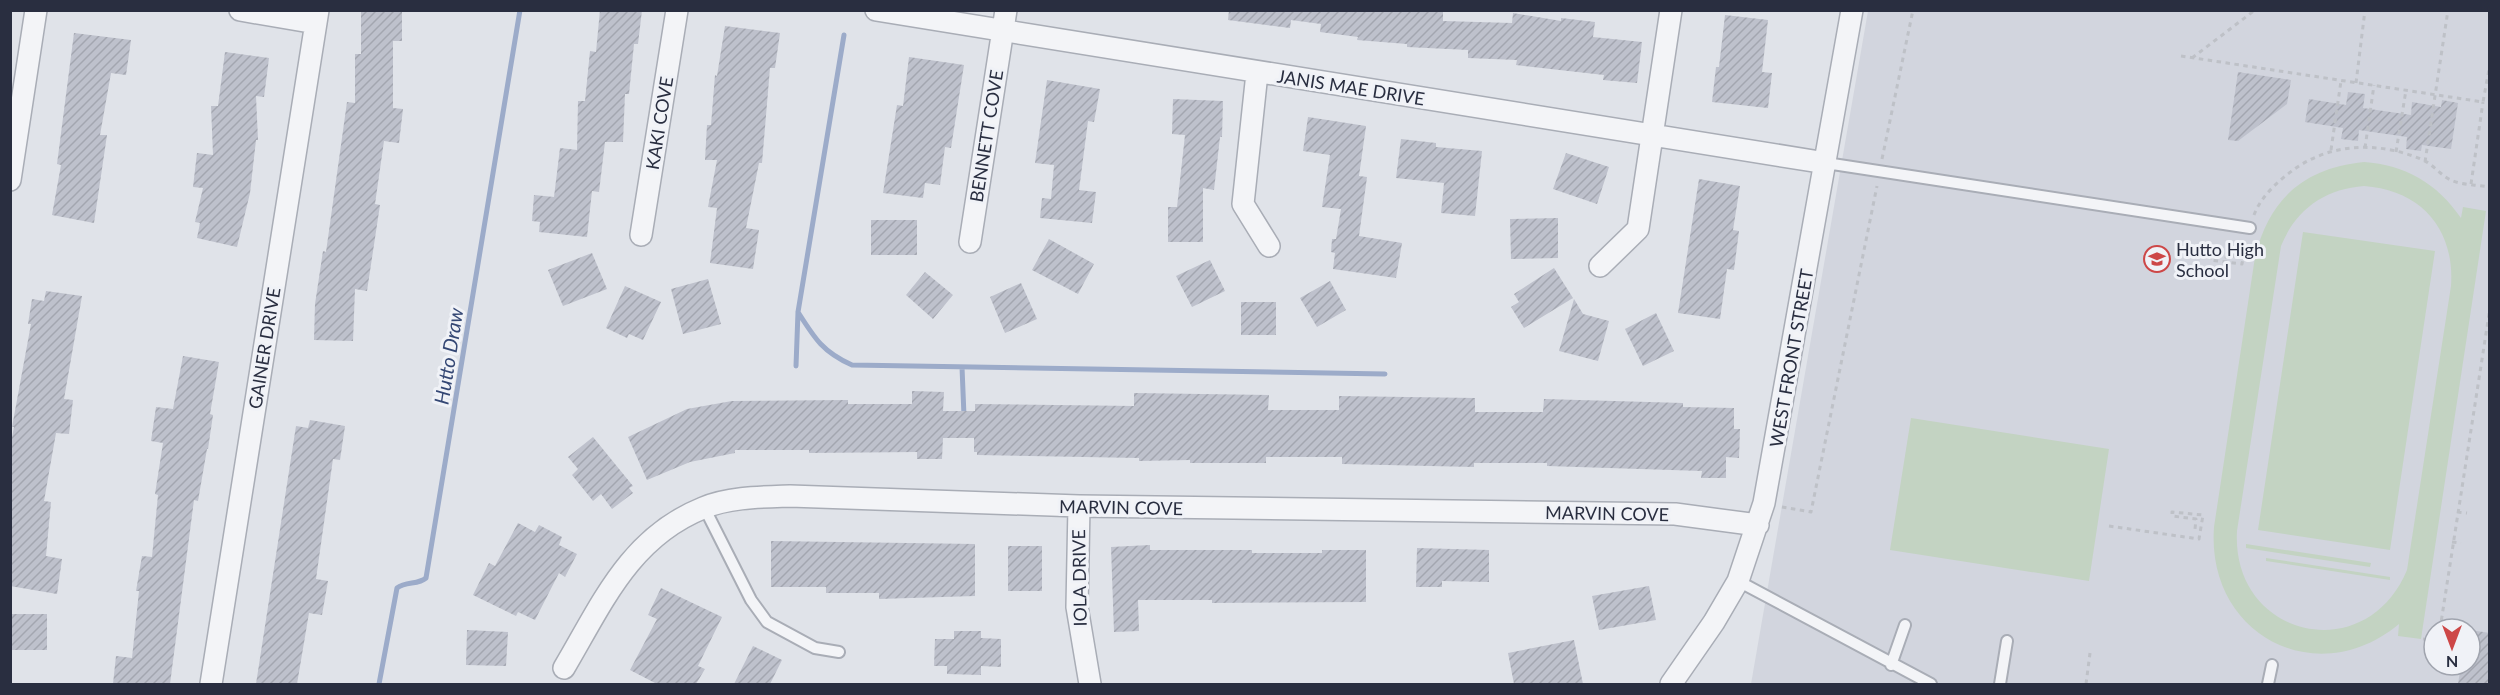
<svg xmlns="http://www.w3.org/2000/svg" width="2500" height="695" viewBox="0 0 2500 695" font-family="Lato,sans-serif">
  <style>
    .built { fill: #d2d5de; fill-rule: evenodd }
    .green { fill: #c3d3c2; fill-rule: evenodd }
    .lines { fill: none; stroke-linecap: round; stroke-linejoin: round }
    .stream { stroke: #9cabc9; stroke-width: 5 }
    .building { fill: url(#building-hatch) }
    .service-casing { stroke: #a9adb6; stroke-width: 14 }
    .minor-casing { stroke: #a9adb6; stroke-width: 24 }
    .path { stroke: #bec1c7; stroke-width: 3; stroke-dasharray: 4.5 4.5; stroke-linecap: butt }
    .service { stroke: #f3f4f7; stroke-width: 10 }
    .minor { stroke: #f3f4f7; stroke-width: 21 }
    .labels { text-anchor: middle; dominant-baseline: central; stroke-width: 6; stroke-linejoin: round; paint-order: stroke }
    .street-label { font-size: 18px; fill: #292e40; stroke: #f0f2f7 }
    .poi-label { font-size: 18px; fill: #292e40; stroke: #f0f2f7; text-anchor: start }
    .water-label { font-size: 20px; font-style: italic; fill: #344774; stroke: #f0f2f7 }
  </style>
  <defs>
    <pattern id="building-hatch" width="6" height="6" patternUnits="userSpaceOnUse" patternTransform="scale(1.5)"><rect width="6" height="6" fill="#bec1cc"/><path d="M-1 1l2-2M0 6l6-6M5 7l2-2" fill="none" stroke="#a3a6b0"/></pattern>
  </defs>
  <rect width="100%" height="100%" fill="#e0e3e9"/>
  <!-- built -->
  <path class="built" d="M1868 11H2489V684H1751ZM2434 629H2470V665H2434Z"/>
  <!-- green -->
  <path class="green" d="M2364 162C2405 165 2437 183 2461 218L2463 207 2486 211 2421 639 2398 636 2399 624C2316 693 2206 634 2214 527L2255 257C2269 199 2304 168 2364 162ZM2364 186C2421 190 2455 229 2451 286L2407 570C2366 669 2231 638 2237 531L2281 246C2296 209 2325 189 2364 186Z
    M2303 232 2435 251 2390 550 2258 530Z
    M1911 418 2109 449 2089 581 1890 550Z
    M2246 544 2371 563 2370 567 2246 548Z
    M2266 558 2390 577V580L2266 561Z"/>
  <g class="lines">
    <!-- stream -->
    <path class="stream" d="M798 312C815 339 823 352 852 365L1385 374
      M796 366 798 312 844 35
      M962 367 964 416
      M379 684 397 588C406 581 418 585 426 578L520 10"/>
  </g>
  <!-- building -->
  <path class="building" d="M361 10H402V41H393V108L403 109 399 143 384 141 375 204 380 205 367 291 355 289 353 341 314 340 315 304 323 251 326 252 347 102 355 103V54H361Z
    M600 10H642L638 44H634L629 94H625L623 142H605L599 192 592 191 587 237 539 232 540 222 532 221 534 195 554 197 560 148 577 150 578 101H585L590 51 596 52Z
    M1229 10H1443V21L1512 23 1513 13 1561 21V18L1595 22 1593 37 1642 42 1637 83 1603 80 1604 75 1516 65 1517 60 1468 58V50L1407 47V44L1357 40 1358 37 1320 32 1321 24 1291 20 1290 28 1228 20Z
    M1725 15 1768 20 1762 72 1772 73 1768 108 1712 102 1716 67H1719Z
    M725 26 780 33 775 68H770L762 163H759L746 228 759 230 753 269 710 263 717 208 708 207 717 160H705L707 125H711L715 75 717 76Z
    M74 33 131 40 126 75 111 73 100 135H107L94 223 52 215 61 165 57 164Z
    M225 52 269 58 264 97 256 96 258 140H256L250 193 237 247 197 238 200 223 195 222 203 188 193 187 197 153 213 155 211 106H218Z
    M909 57 964 65 951 148 945 147 940 185 925 183 923 198 883 193 897 105 903 106Z
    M2238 72 2291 80 2287 104 2238 141 2228 140Z
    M1047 80 1100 89 1094 122 1088 121 1079 190 1096 192 1092 223 1040 218 1042 198 1051 199 1054 165 1035 163Z
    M2348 92 2365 94 2363 108 2411 115 2412 102 2441 107 2442 100 2458 103 2451 149 2422 145 2421 151 2406 149 2407 137 2359 130 2358 141 2341 139 2343 128 2305 122 2309 99 2346 105Z
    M1173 99 1223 101 1222 137H1220L1214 190 1203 188V242H1168V207H1177L1185 135 1172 134Z
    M1308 117 1366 126 1359 176 1367 177 1359 236 1402 243 1396 278 1333 269 1335 253 1331 252 1332 239H1336L1341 209 1322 207 1330 155 1303 151Z
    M1401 139 1436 143V147L1482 151 1475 216 1441 213 1444 183 1396 178Z
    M1566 153 1609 167 1597 204 1553 189Z
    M1699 179 1740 186 1733 230 1739 231 1734 270 1727 269 1720 319 1678 313Z
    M1558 218V258L1511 259 1510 219Z
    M871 220H917V255H871Z
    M1049 239 1094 264 1078 294 1032 270Z
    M592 253 607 289 563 306 548 270Z
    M1210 260 1225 291 1192 307 1176 276Z
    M1554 268 1573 298 1524 328 1511 307 1519 302 1514 294Z
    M925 272 953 295 933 319 906 295Z
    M708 279 721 324 683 334 671 289Z
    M1330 281 1346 310 1317 327 1300 298Z
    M1021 283 1037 319 1005 333 990 297Z
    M625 286 661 302 643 340 629 334 627 338 606 328Z
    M46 291 82 296 64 399 73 400 69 434 56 433 44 501 51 502 46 556 62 559 57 594 10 586V447L14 427H12L31 324H28L32 299 44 301Z
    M1574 299 1583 314 1609 321 1598 361 1559 351Z
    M1241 302H1276V335H1241Z
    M1656 313 1674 351 1643 366 1625 329Z
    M183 356 219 362 210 414 213 415 208 449H207L198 501 194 500 170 684H113L116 656 132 658 139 591H136L142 556 152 557 158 495 155 494 163 443 151 441 156 407 173 409Z
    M912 391 944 392 943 411H975V404L1134 406V393L1269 395 1268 410H1339V396L1475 398V412H1543L1544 399 1683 403V407L1734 408V429H1740L1739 458 1726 457V478H1701L1702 471 1547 466V463H1474V467L1342 464V457H1266V463H1190V460L1139 461V458L977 455V452H974V438H943L942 459H917V452L809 453V450H735V453L690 462 647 480 628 437 687 409 732 401 848 400V404H912Z
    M310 420 345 426 340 460 333 459 316 579 328 581 322 615 309 613 297 684H256L296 426 308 428Z
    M593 437 633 486 629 488 633 493 612 509 601 494 593 501 572 475 578 469 568 457Z
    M518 523 535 532 539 525 562 537 559 545 577 554 565 577 559 573 535 620 518 612 516 616 473 595 489 563 495 566Z
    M771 541 975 544V596L879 599V593H826V587H771Z
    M1150 545V550H1252V553H1322V550H1366V602L1212 603V600H1138L1139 631 1114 632 1111 547Z
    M1008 546H1042V591H1008Z
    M1417 548 1489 550V582L1442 581V587H1416Z
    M1649 586 1656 620 1599 630 1592 596Z
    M661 588 722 617 698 666 705 669 696 684H657L630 670 657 619 648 615Z
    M10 614H47V650H10Z
    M467 630 508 632 506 666 466 665Z
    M2470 630 2490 633V684H2458L2461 665H2470Z
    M954 631H981V638L1001 639V667L981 666V675L947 674V666H934L935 639H954Z
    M1574 640 1583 684H1514L1508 653Z
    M753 646 782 660 770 684H734Z"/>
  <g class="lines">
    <defs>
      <path id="service" d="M1826 163 2250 228
        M704 507 751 600 767 622 815 648 839 652
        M1738 581 1931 684
        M1891 665 1905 625
        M2000 684 2007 641
        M2268 684 2272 665"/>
      <path id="minor" d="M240 10 316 23
        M876 10 1826 163
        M1257 73 1243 204 1269 246
        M10 180 36 10
        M641 235 677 10
        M970 242 1006 10
        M1600 266 1638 229 1671 10
        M1079 506 1077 607 1090 684
        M564 668C602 604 629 538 703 508 729 497 762 497 790 496L1079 506 1675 514 1758 525
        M211 684 318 10
        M1671 684 1714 622 1738 581 1764 503 1852 10"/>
    </defs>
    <!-- service casing -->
    <use href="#service" class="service-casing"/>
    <!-- minor casing -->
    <use href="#minor" class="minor-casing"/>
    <!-- path -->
    <path class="path" d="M2181 56 2483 102 2490 64
      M2192 58 2255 10
      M2356 83 2365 10
      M2365 148 2374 85
      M2331 150 2341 81
      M2396 152 2406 90
      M1882 159 1913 10
      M2425 162 2448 10
      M2471 184 2483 102
      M2254 215C2261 196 2279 180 2296 168 2334 142 2382 142 2423 160 2434 165 2442 177 2453 181 2464 185 2478 185 2490 187
      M2244 251 2236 253 2233 258 2211 255 2210 260 2242 264 2246 242
      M1782 507 1811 512 1877 186
      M2457 512 2467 513
      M2109 526 2199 539 2203 515 2172 512V516L2196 519 2195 529H2200
      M2452 542 2461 543
      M2440 629 2490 308
      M2423 639 2434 640
      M2086 684 2090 653"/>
    <!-- service -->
    <use href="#service" class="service"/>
    <!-- minor -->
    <use href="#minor" class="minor"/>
  </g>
  <!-- icons -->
  <defs>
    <symbol id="school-ring" viewBox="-11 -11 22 22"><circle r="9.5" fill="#f0f2f7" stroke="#cd4747" stroke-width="1.5"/><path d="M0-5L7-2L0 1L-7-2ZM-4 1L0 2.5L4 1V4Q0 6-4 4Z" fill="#cd4747"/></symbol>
  </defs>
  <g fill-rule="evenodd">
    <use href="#school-ring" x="2142" y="244" width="30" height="30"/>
  </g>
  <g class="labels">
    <!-- street labels -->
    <g class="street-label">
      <text transform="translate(1351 87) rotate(9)">JANIS MAE DRIVE</text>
      <text transform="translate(659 123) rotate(-81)">KAKI COVE</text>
      <text transform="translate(986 136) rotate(-81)">BENNETT COVE</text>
      <text transform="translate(264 348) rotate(-81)">GAINER DRIVE</text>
      <text transform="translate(1791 358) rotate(-80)">WEST FRONT STREET</text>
      <text transform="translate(1121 507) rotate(1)">MARVIN COVE</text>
      <text transform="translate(1607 513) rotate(1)">MARVIN COVE</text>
      <text transform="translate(1079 578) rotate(-91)">IOLA DRIVE</text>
    </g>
    <!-- poi labels -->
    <g class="poi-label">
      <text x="2176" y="249">Hutto High<tspan x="2176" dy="21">School</tspan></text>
    </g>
    <!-- water labels -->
    <g class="water-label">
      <text transform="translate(448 356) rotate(-81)">Hutto Draw</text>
    </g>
  </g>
  <!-- border -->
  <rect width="2500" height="695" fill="none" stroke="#292e40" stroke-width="24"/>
  <!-- north arrow -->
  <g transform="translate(2452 647) rotate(180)"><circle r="28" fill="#f0f2f7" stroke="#a0a4ae" stroke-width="1.5"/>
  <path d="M0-4.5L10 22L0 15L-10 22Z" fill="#cd4747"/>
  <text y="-9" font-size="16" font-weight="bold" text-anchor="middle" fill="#292e40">N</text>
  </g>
</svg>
